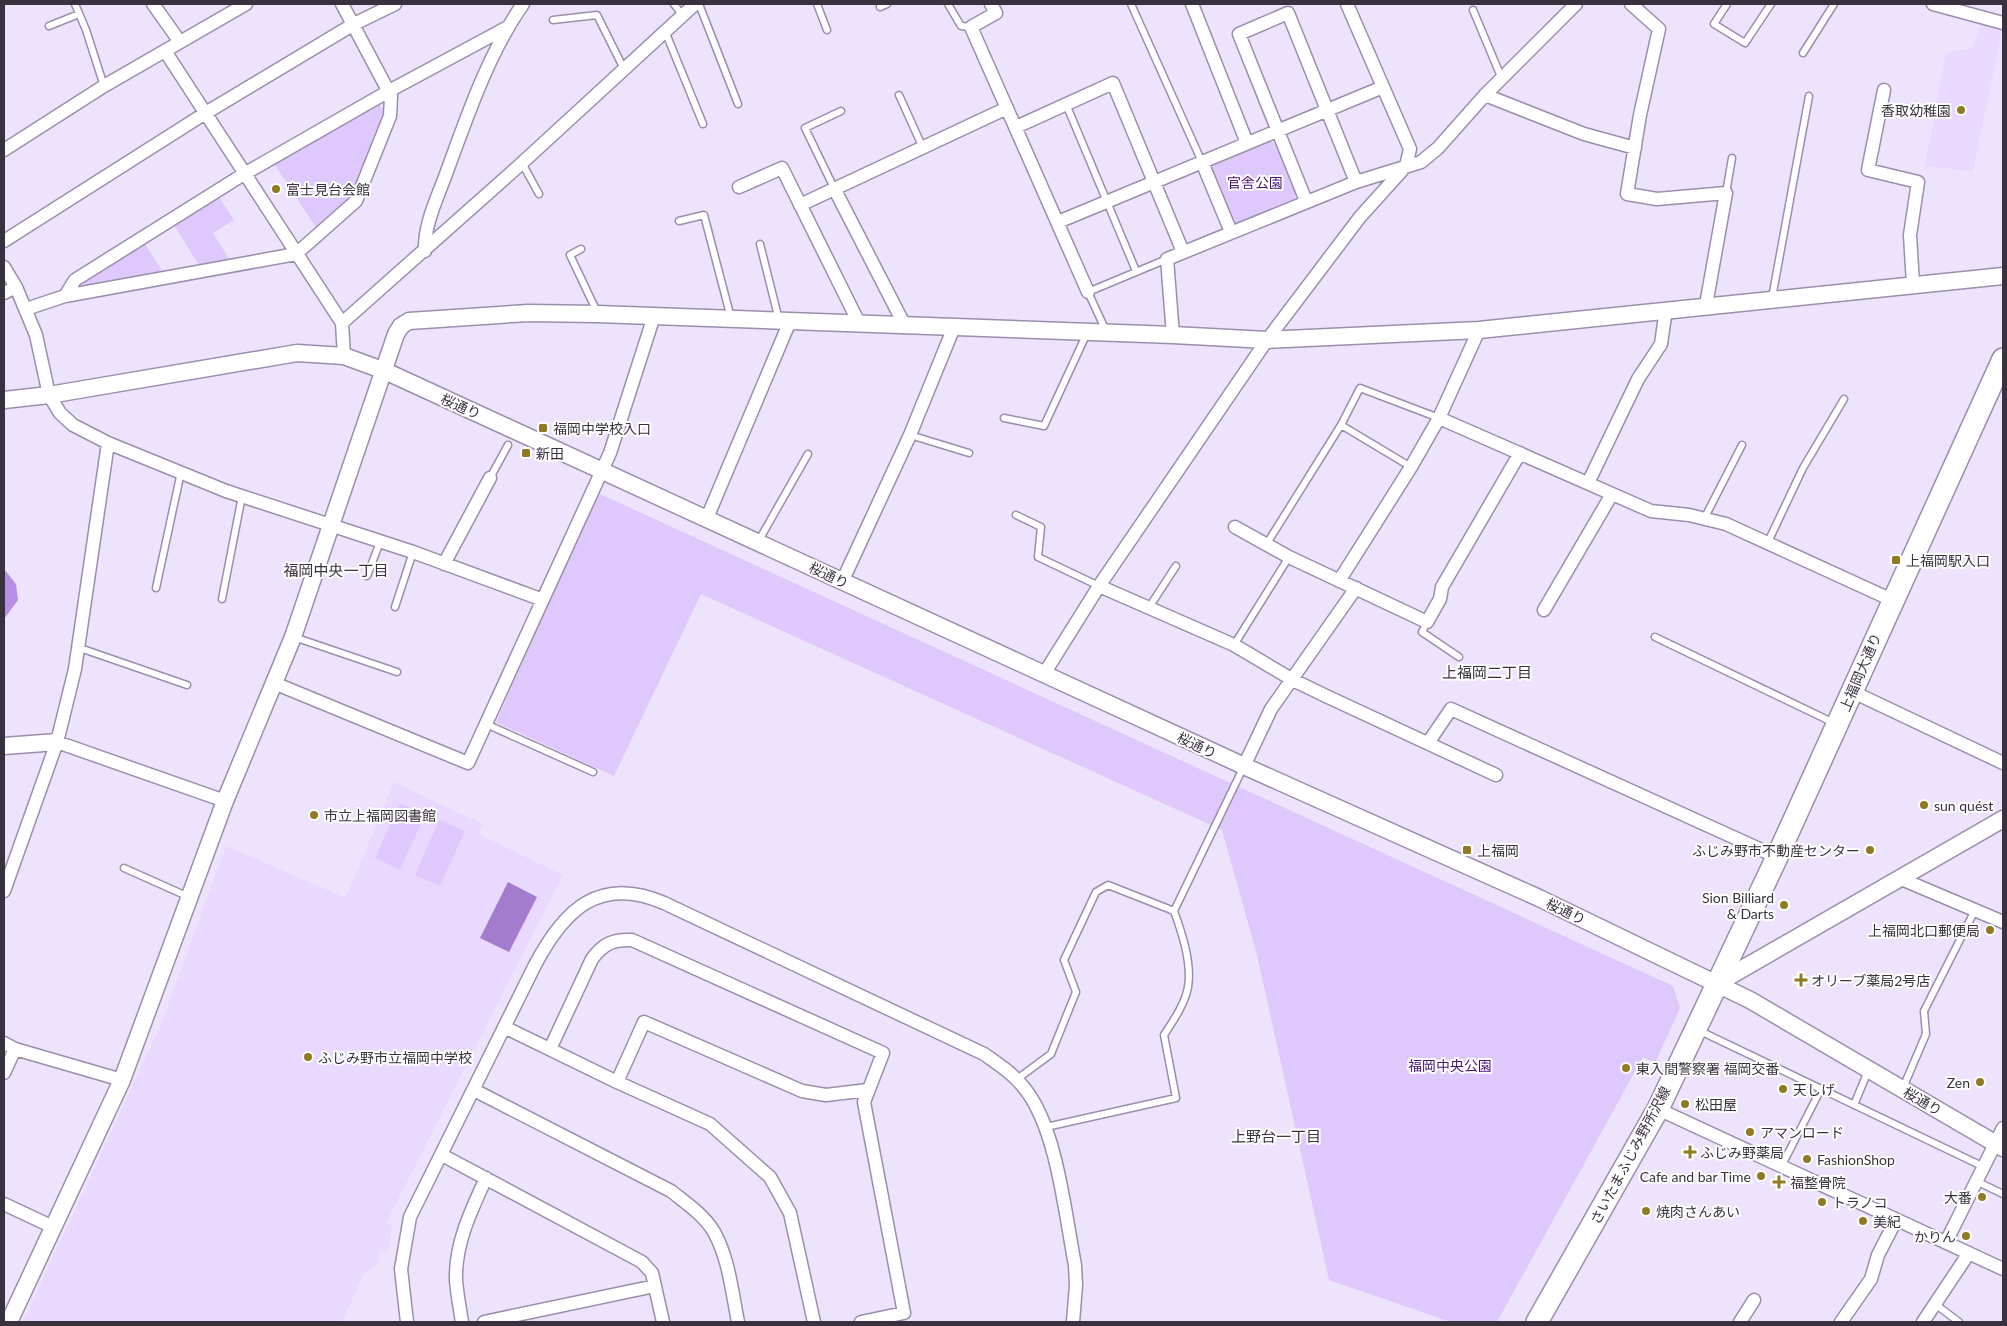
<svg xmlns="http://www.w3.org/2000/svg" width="2007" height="1326" viewBox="0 0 2007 1326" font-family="Lato,'Noto Sans JP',sans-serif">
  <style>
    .built { fill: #e9d8ff }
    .green { fill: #dfc8fc }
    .forest { fill: #b68fe2 }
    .water { fill: #a37cce }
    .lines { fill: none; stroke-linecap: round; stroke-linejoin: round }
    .service-casing { stroke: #9b8eac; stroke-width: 9 }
    .minor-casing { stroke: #9b8eac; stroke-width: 15 }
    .tertiary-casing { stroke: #9b8eac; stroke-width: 19 }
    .primary-casing { stroke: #9b8eac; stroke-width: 24 }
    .service { stroke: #fff; stroke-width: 6 }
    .minor { stroke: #fff; stroke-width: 12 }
    .tertiary { stroke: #fff; stroke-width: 16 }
    .primary { stroke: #fff; stroke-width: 21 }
    .poi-dot { fill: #917b22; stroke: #fff; stroke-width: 2 }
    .labels { text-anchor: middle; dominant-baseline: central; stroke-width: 4; stroke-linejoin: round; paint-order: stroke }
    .poi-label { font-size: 14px; fill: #38323f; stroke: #fff; text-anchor: start }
    .park-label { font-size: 14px; fill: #4a1275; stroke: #fff }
    .street-label { font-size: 14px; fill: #38323f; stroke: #fff }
    .neighbourhood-label { font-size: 15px; fill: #38323f; stroke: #fff }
  </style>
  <rect width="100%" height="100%" fill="#ede3fc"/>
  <!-- built -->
  <path class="built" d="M1982 23 2002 29 1973 171 1925 166 1946 53 1972 48Z
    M394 782 483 824 478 834 563 875 386 1223 392 1226 388 1251H379L378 1262 363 1275 342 1322H23L160 1027 226 846 346 898Z"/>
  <!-- green -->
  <path class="green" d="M378 103 385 112 384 116 352 197 317 229 273 162Z
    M1270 141 1277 144 1297 194 1294 200 1234 225 1210 170 1211 165Z
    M219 197 234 220 213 233 231 262 200 267 174 225Z
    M145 244 164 274 84 286V282Z
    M598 493 1673 986 1680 1008 1655 1063 1643 1057 1497 1322H1451L1329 1280 1257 955 1222 830 701 594 614 776 496 722Z
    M400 803 425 815 400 870 375 858Z
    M439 820 465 831 440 886 415 875Z"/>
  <!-- forest -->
  <path class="forest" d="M4 569 16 584 18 600 4 619Z"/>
  <!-- water -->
  <path class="water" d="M508 882 537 897 509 952 480 938Z"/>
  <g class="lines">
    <defs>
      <path id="service" d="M75 4 86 30 104 86
        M674 4 683 16
        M699 4 738 104
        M817 4 827 30
        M948 4 961 26 971 27
        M1131 4 1202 162
        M1727 4 1714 24 1745 43 1771 4
        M880 7 887 4
        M1473 10 1502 79
        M553 20 597 15 624 69
        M49 26 79 14
        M665 31 703 124
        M1803 53 1834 4
        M899 95 923 148
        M1066 104 1136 271
        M522 163 539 194
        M835 190 805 128 841 111
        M1726 193 1732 158
        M679 221 704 215 731 318
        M760 244 779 320
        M581 249 570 255 597 312
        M1772 298 1809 96
        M1106 331 1088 292 1167 259
        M1004 418 1044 426 1087 333
        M1341 425 1411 467
        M910 435 969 453
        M490 478 508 445
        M1016 515 1041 527 1038 557 1099 586
        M1704 519 1742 445
        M758 542 808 454
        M1768 542 1803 468 1844 399
        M1266 545 1341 425 1360 388 1439 418
        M367 576 380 542
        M156 588 181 472
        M222 599 242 496
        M395 607 413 552
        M1148 609 1176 566
        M1427 622 1422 632 1459 657
        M294 637 397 672
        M1655 637 1834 723
        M1234 645 1289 557
        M77 647 187 685
        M486 724 593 772
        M124 868 189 897
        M1698 1030 1984 1167
        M1017 1079 1051 1054 1076 992 1064 960 1096 892 1108 885 1174 911
        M1903 1088 1926 1034 1924 1011 1975 910
        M1854 1105 1868 1071
        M1046 1127 1176 1098 1164 1035C1173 1021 1185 1004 1188 987 1192 963 1182 933 1174 911L1244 766
        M1781 1167 1821 1089
        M1976 1181 2003 1194
        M1935 1304 1959 1322"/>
      <path id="minor" d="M153 4 180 42
        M991 4 996 13 971 27 1088 292
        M1192 4 1247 143
        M1631 4 1659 29 1640 115 1627 194 1657 199 1726 193 1706 305
        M1933 4 2003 23
        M165 51 342 323 344 356
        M1884 90 1868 170 1918 182 1910 235 1913 284
        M1485 95 1584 134 1635 148
        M1016 127 1113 83 1183 252
        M4 150 104 86 246 4
        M1202 162 1231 232
        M1356 182 1421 162 1438 148 1485 95 1576 4
        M739 187 782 168 859 323
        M835 190 904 324
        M800 205 1007 108
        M1058 222 1383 87
        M4 241 204 114 354 24 395 4
        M425 251C424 224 437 199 446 174 467 117 488 54 523 4
        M4 267 16 287 36 335 49 395 60 413 73 425 108 443 226 491 413 552 543 600
        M4 293 16 287
        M65 296 75 280 244 174 389 91 506 28
        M26 309 65 296 296 254 356 201 390 116 391 96 342 4
        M342 323 522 163 695 4
        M1173 335 1167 259 1356 182 1288 13 1239 34 1306 201
        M1439 418 1651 511 1689 515 1726 524 1892 600
        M1588 483 1638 379 1661 344 1666 309
        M707 518 790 321
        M1235 527 1289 557 1427 622 1440 599 1442 587 1520 453
        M444 564 490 478
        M1339 581 1411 467 1439 418 1479 330
        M842 582 910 435 954 327
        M1099 586 1234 645 1293 680 1326 696 1496 775
        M1544 610 1612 494
        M1044 674 1099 586 1267 340 1360 217 1406 166 1410 149 1347 4
        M274 683 468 763 610 453 654 316
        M1853 692 2003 763
        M57 742 225 801
        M1428 743 1451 709 1777 857
        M1244 766 1271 709 1356 588
        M1899 878 2003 922
        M4 891 57 742 75 669 108 443
        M504 1027 617 1082 644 1022 802 1091 826 1095 868 1090
        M4 1043 15 1049 122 1080
        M550 1049 592 959C603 944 613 939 632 940L883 1053 864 1102 904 1313 861 1322
        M4 1073 15 1049
        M617 1082 710 1124 770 1177 790 1213 814 1322
        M474 1090 671 1191C686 1203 704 1215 714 1232 729 1259 732 1292 738 1322
        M1658 1109 2003 1269
        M442 1155 642 1262 652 1273 663 1322
        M4 1204 53 1227
        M1946 1242 2003 1128
        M407 1322 401 1269 410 1217 535 965C564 910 599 875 664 903L984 1054C998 1064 1014 1074 1025 1089 1057 1129 1065 1214 1075 1265L1076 1285 1073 1322
        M462 1322C460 1309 457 1294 456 1280 455 1243 471 1211 486 1178
        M484 1322 655 1286
        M1740 1322 1754 1300
        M1841 1322 1871 1279 1878 1255 1896 1220
        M1923 1322 1969 1253"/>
      <path id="tertiary" d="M4 400 49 395 297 353 344 356 385 371 1244 766 1539 898 1750 1000 2003 1148
        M4 746 57 742
        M1716 984 2003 819
        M9 1322 122 1080 225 801 293 637 396 334 401 326 409 321 528 313 597 314 1173 335 1267 340 1479 330 2003 276"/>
      <path id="primary" d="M1537 1322 1658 1109 1777 857 2003 359"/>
    </defs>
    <!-- service casing -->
    <use href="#service" class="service-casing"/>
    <!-- minor casing -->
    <use href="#minor" class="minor-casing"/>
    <!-- tertiary casing -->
    <use href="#tertiary" class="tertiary-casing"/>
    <!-- primary casing -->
    <use href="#primary" class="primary-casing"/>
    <!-- service -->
    <use href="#service" class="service"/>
    <!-- minor -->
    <use href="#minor" class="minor"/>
    <!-- tertiary -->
    <use href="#tertiary" class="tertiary"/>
    <!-- primary -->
    <use href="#primary" class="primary"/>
  </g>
  <!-- markers -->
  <g class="poi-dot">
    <circle cx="1961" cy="110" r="5"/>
    <circle cx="276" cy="189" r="5"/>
    <rect x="538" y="423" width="10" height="10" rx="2.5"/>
    <rect x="521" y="448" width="10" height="10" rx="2.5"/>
    <rect x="1891" y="555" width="10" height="10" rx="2.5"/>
    <circle cx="1924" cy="805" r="5"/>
    <circle cx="314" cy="815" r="5"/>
    <rect x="1462" y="845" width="10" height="10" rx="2.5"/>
    <circle cx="1870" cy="850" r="5"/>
    <circle cx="1784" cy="905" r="5"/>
    <circle cx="1990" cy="930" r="5"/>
    <path d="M1798.5 972.5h5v5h5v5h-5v5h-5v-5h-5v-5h5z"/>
    <circle cx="308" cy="1057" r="5"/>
    <circle cx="1626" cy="1068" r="5"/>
    <circle cx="1980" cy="1082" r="5"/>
    <circle cx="1783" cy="1089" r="5"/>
    <circle cx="1685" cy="1104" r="5"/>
    <circle cx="1750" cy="1132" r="5"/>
    <path d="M1687.5 1144.5h5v5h5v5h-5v5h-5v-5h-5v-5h5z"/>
    <circle cx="1807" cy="1159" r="5"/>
    <circle cx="1761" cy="1176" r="5"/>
    <path d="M1776.5 1174.5h5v5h5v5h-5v5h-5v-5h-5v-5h5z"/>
    <circle cx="1982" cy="1197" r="5"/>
    <circle cx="1822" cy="1202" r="5"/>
    <circle cx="1646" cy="1211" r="5"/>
    <circle cx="1863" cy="1221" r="5"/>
    <circle cx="1966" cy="1236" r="5"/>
  </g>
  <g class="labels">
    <!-- poi labels -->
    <g class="poi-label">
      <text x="1951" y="110" text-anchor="end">香取幼稚園</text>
      <text x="286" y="189">富士見台会館</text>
      <text x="553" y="428">福岡中学校入口</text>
      <text x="536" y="453">新田</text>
      <text x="1906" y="560">上福岡駅入口</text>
      <text x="1934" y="805">sun quést</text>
      <text x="324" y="815">市立上福岡図書館</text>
      <text x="1477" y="850">上福岡</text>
      <text x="1860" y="850" text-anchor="end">ふじみ野市不動産センター</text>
      <text x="1774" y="897" text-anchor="end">Sion Billiard<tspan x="1774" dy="16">&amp; Darts</tspan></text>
      <text x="1980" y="930" text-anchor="end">上福岡北口郵便局</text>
      <text x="1811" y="980">オリーブ薬局2号店</text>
      <text x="318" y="1057">ふじみ野市立福岡中学校</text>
      <text x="1636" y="1068">東入間警察署 福岡交番</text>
      <text x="1970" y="1082" text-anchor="end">Zen</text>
      <text x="1793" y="1089">天しげ</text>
      <text x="1695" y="1104">松田屋</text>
      <text x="1760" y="1132">アマンロード</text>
      <text x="1700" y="1152">ふじみ野薬局</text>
      <text x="1817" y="1159">FashionShop</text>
      <text x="1751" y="1176" text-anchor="end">Cafe and bar Time</text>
      <text x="1790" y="1182">福整骨院</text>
      <text x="1972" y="1197" text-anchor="end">大番</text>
      <text x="1832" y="1202">トラノコ</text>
      <text x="1656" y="1211">焼肉さんあい</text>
      <text x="1873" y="1221">美紀</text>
      <text x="1956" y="1236" text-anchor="end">かりん</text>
    </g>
    <!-- park labels -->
    <g class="park-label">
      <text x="1255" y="182">官舎公園</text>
      <text x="1450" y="1065">福岡中央公園</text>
    </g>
    <!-- street labels -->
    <g class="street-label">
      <text transform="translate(461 406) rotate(24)">桜通り</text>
      <text transform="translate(829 575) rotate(25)">桜通り</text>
      <text transform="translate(1860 672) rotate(-67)">上福岡大通り</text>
      <text transform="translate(1197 745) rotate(25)">桜通り</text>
      <text transform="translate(1566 911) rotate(26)">桜通り</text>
      <text transform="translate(1923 1101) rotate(30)">桜通り</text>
      <text transform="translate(1630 1155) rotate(-62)">さいたまふじみ野所沢線</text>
    </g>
    <!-- neighbourhood labels -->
    <g class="neighbourhood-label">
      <text x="336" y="570">福岡中央一丁目</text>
      <text x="1487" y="672">上福岡二丁目</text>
      <text x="1276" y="1136">上野台一丁目</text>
    </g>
  </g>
  <!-- border -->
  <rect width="2007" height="1326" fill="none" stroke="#38323f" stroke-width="10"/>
</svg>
